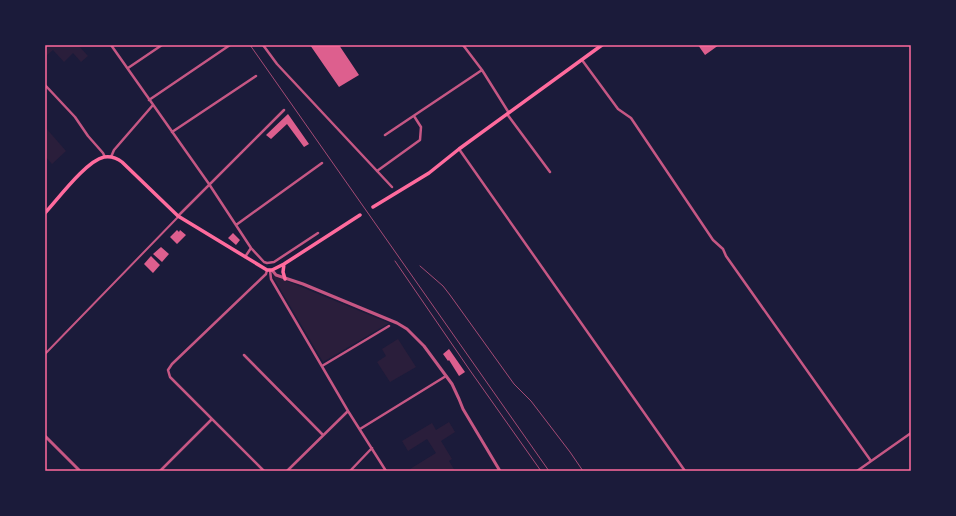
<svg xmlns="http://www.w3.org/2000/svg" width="956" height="516" viewBox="0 0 956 516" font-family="'Noto Sans',sans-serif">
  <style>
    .green { fill: #2a1e3b }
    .building { fill: #dd5f8e }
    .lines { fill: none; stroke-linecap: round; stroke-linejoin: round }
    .pedestrian { stroke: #c65784; stroke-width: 2 }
    .minor { stroke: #c65784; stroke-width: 2.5 }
    .tertiary { stroke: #c65784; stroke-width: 3 }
    .secondary { stroke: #ff6b9d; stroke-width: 3.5 }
    .rail { stroke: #a44b75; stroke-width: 1 }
    .neatline { fill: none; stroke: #ff6b9d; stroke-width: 1.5 }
  </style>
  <rect width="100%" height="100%" fill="#1b1b3a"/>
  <!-- green -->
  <path class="green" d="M45 45H78L88 56 81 62 73 53 64 62 53 50 46 56 45 55Z
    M45 127 66 151 52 164 45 156Z
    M272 275 389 323 323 362Z
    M398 339 416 367 390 382 377 362 386 356 382 349Z
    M449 422 455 432 441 441 452 459 449 461 455 471H412L410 469 436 453 427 439 408 451 402 441 432 423 436 430Z"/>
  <!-- building -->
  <path class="building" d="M310 45H339L359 75 339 87Z
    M698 45H719L705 55Z
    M288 114 309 144 304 147 287 124 271 139 266 135Z
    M177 230 179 232 180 230 186 235 177 244 170 237Z
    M233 233 240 240 236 245 228 238Z
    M161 247 169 254 162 262 153 254Z
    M151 256 160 265 153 273 144 264Z
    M449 349 465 372 459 376 449 360 448 361 443 354Z"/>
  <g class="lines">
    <!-- pedestrian -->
    <path class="pedestrian" d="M45 354 178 217"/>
    <!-- minor -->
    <path class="minor" d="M111 45 209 184 251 248 264 262 267 263 274 262 318 233
      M263 45 277 64 392 187
      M463 45 482 70 509 113
      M582 60 618 109 631 118 713 240 723 249 726 256 871 461
      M128 68 162 45
      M45 85 75 117 88 136 103 153 105 157
      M149 100 230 45
      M507 114 550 172
      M172 132 256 76
      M385 135 482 70
      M459 149 685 471
      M111 157 114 150 153 105
      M377 171 420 140 421 127 414 116
      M178 216 284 110
      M236 225 322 163
      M245 257 251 248
      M270 270 271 279 348 411 386 471
      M244 355 323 435
      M322 366 389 326
      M360 429 446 376
      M160 471 212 419
      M264 471 170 377 168 370 172 364 266 274 267 270
      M287 471 348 411
      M350 471 372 448
      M857 471 911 433"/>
    <!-- tertiary -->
    <path class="tertiary" d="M272 270 276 275 303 284 397 323 407 329 424 346 452 384 459 399 463 409 500 471
      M45 436 80 471"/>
    <!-- secondary -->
    <path class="secondary" d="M373 207 429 173 459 149 602 45
      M45 213C58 199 86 161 104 157 111 156 117 158 122 162L178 216 267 270H272L284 264 360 215
      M284 264 283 272 285 279"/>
    <!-- rail -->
    <path class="rail" d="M250 45 549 471
      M395 261 469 369 541 471
      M420 266 443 286 450 295 514 384 531 401 570 452 583 471"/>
  </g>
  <!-- border -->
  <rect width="956" height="516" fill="none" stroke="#1b1b3a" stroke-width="92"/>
  <rect x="46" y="46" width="864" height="424" class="neatline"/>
</svg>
